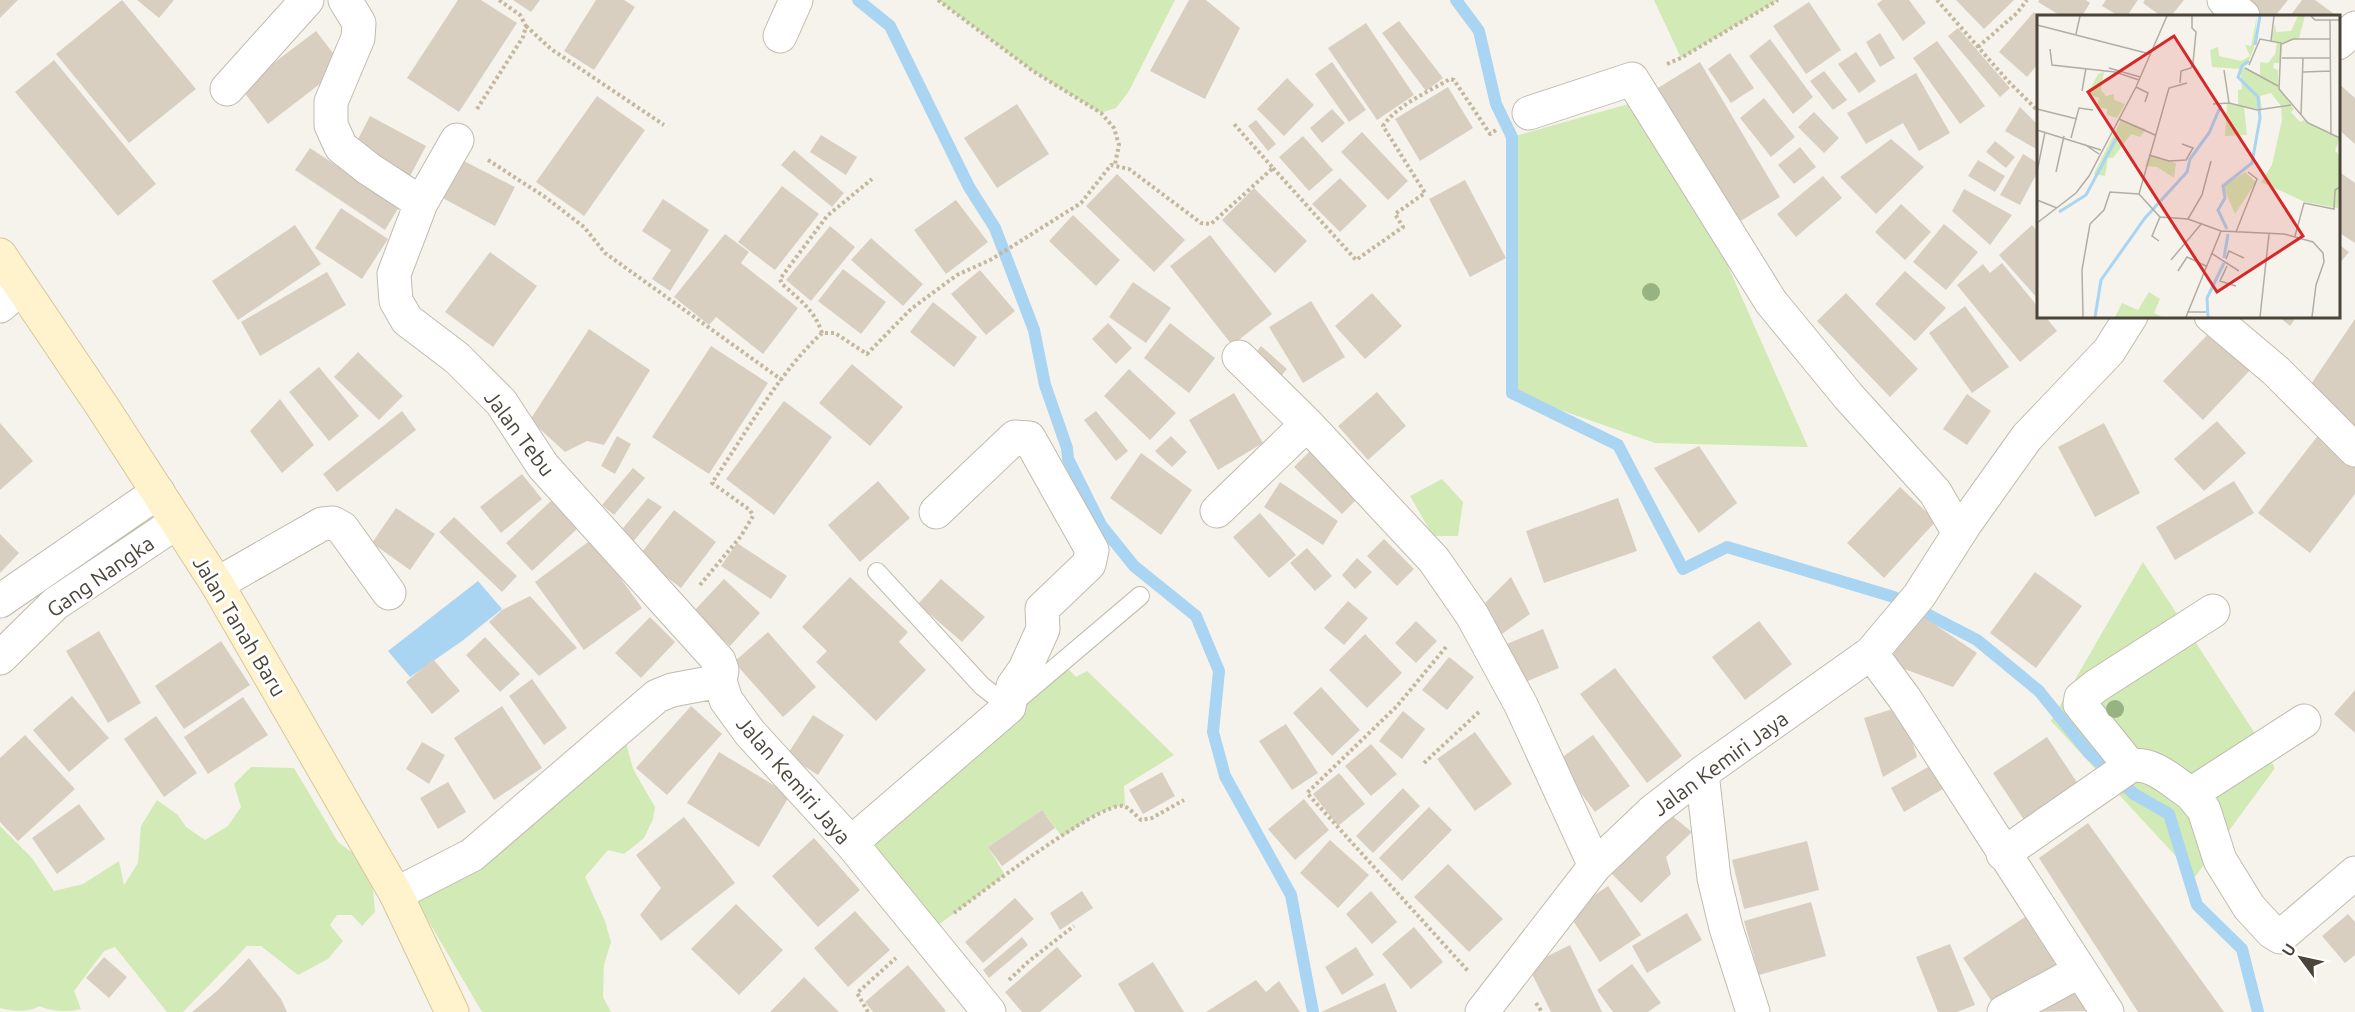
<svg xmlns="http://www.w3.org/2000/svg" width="2355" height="1012" viewBox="0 0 2355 1012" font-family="Ubuntu,sans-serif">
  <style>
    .green { fill: #d2eab5 }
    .water { fill: #a9d4f2 }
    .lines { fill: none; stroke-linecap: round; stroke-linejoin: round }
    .stream { stroke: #a9d4f2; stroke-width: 12 }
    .building { fill: #d8cfc1 }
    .lane-casing { stroke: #c2bbae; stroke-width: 20 }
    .street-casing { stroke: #c2bbae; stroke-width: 35 }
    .secondary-casing { stroke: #d6c79b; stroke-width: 35 }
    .path { stroke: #c4b79f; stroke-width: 4; stroke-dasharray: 3 3; stroke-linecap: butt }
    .lane { stroke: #fff; stroke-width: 18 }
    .street { stroke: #fff; stroke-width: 33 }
    .secondary { stroke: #fff3cd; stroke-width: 33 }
    .tree { fill: #97b381 }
    .labels { text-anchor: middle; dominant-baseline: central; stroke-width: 6; stroke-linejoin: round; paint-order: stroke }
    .street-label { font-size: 21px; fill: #4b4439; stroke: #fff }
    .inset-river { fill: none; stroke: #a9d4f2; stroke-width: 3 }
    .inset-road { fill: none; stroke: #b2ada4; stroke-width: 1.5 }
    .view { fill: #d62828; fill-opacity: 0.15; stroke: #d62828; stroke-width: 3 }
    .inset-edge { fill: none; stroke: #4b4439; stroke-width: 3 }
  </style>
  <rect width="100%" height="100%" fill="#f6f3ec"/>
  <!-- green -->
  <path class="green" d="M938 0H1175L1129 91 1116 108 1101 113 1033 71Z
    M1654 0H1778L1681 58Z
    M1653 97 1808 447 1655 443 1512 393V137Z
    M1442 479 1463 502 1458 536H1433L1410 496Z
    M2143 562 2258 738 2275 768 2195 877 2051 721Z
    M1062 662 1076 677 1087 671 1174 755 1124 786 1125 806C1101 806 1081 825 1062 837L1042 810 988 847 1005 875 925 935 851 843Z
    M622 727 633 769 655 807 653 819 644 838 624 854 608 850 585 877 605 921 611 942 604 965 603 997 611 1012H482L409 888Z
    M251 767 294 768 338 842 371 867 375 912 362 926 352 915H337L330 925 343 941 328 959 298 975 261 946H247L183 1012H167L115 947 104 951 74 991 81 1009C69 1012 51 1012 40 1006 28 1012 13 1012 0 1008V826L32 858 54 891 83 884 119 861 124 885 138 863 141 826 157 800 178 815 186 827 205 840 228 826 241 807 234 784Z"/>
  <!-- water -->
  <path class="water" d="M478 581 502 609 462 641 410 677 388 651Z"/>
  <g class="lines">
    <!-- stream -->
    <path class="stream" d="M858 0 890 26 969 187 995 228 1034 330 1045 385 1067 448 1068 459 1101 525 1134 566 1196 616 1219 671 1213 732 1225 776 1291 895 1313 1012
      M1456 0 1479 31 1496 104 1512 137V393L1618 445 1683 569 1727 547 1894 597 1977 640 2039 691 2089 753 2134 794 2169 814 2197 905 2242 949 2258 1012"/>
  </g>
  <!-- building -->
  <path class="building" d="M0 0H18L0 18Z
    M122 0 196 89 129 143 56 54Z
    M137 0H174L159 18Z
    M458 0H481L517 23 459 112 407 78Z
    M513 0H540L531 12Z
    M596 0H624L635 7 594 70 564 51Z
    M1189 0H1206L1240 28 1205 99 1150 71Z
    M1882 0H1909L1926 23 1903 41 1877 4Z
    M1956 0H2014L1984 29Z
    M2039 0H2086L2090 3 2082 16H2061L2038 2Z
    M2106 0H2138L2127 16H2119L2102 6Z
    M2145 0H2184L2171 16H2161L2143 3Z
    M2249 0H2288L2275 16H2256Z
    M2302 0H2315L2337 16H2290Z
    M1809 2 1841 50 1806 74 1773 26Z
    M2034 12 2038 16V64L2027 77 1999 52Z
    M1399 21 1443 78 1426 91 1382 33Z
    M1366 23 1414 95 1377 120 1328 48Z
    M1958 28 2010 88 2000 97 1948 36Z
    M316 31 343 66 268 124 241 88Z
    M1880 33 1895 58 1880 67 1866 42Z
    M1770 39 1813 97 1793 114 1749 56Z
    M1937 41 1985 106 1960 124 1913 58Z
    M1856 52 1876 81 1859 93 1838 64Z
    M1730 53 1754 88 1731 103 1708 69Z
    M54 60 156 184 118 216 15 92Z
    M1332 62 1366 110 1349 122 1315 74Z
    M1700 62 1780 197 1734 225 1653 91Z
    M1824 71 1847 100 1833 110 1810 81Z
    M1916 73 1950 133 1919 151 1903 123 1866 144 1847 113Z
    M1287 78 1314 105 1284 136 1257 109Z
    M2338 83 2355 98V144L2338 129Z
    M1448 87 1473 128 1420 161 1395 119Z
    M597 96 645 130 584 216 536 182Z
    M1764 98 1795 137 1771 157 1740 118Z
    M1017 104 1049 154 997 188 964 138Z
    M2020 107 2038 125V150L2005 131Z
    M1332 109 1345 123 1322 143 1310 128Z
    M1814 112 1839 138 1824 153 1798 127Z
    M370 116 426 146 408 180 352 151Z
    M1256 120 1276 144 1268 151 1248 126Z
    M1362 132 1408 181 1388 200 1341 152Z
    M821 135 857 157 846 175 810 152Z
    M1303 136 1333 170 1309 191 1279 157Z
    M1891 139 1924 167 1876 214 1840 177Z
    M1995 141 2015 157 2006 168 1986 152Z
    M1800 147 1816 167 1794 184 1778 165Z
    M310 148 399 207 385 230 295 170Z
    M794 150 844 193 832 207 781 165Z
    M2023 154 2038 163V171L2020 205 2000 195Z
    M456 157 515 187 495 226 437 195Z
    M1978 160 2005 176 1995 192 1968 176Z
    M2338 171 2355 183V243L2338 232Z
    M1117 174 1185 240 1154 272 1086 206Z
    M1823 176 1842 198 1796 237 1777 214Z
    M1340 178 1367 206 1340 232 1312 204Z
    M1465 180 1506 258 1470 277 1429 199Z
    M782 186 819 214 775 270 738 242Z
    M1254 188 1307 241 1275 273 1222 220Z
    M1964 189 2012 215 1990 245 1952 211Z
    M663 199 709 230 670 291 652 279 671 250 642 231Z
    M956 200 988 242 946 274 914 230Z
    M1901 204 1931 232 1905 260 1875 232Z
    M341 208 388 239 362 279 315 248Z
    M1073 215 1120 260 1096 286 1049 241Z
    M1944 224 1978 252 1946 290 1913 262Z
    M295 225 321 264 238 320 212 281Z
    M2032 225 2038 232V299L1999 255Z
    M830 226 855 247 811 301 786 280Z
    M725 234 749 252 741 263 798 308 763 354 716 317 709 325 674 297Z
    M1210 235 1272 314 1232 345 1170 266Z
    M871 238 923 284 903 306 851 260Z
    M2338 244 2349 252 2338 265Z
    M490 252 537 286 493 347 445 312Z
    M2002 263 2034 302 2038 309V316H2045L2057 331 2020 362 1957 285 1983 264 1990 273Z
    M843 269 886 302 861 334 818 301Z
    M980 270 1015 311 986 335 951 294Z
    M1905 271 1946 308 1915 341 1875 304Z
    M327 272 346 305 260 356 241 322Z
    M1133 282 1171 308 1146 343 1109 317Z
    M1372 293 1402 326 1365 359 1335 326Z
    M1846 293 1918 369 1890 397 1817 321Z
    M1311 301 1345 357 1303 383 1269 327Z
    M933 302 977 337 954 367 910 332Z
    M1965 306 2009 367 1972 393 1929 333Z
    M2278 316H2297L2290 326Z
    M2355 319V427L2305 393Z
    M1108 323 1132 348 1116 364 1092 339Z
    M1170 323 1215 358 1189 393 1144 358Z
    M2214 328 2254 366 2203 420 2163 381Z
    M589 329 650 370 604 445 587 441 565 452 530 420Z
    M711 346 768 383 709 474 652 437Z
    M1261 346 1287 369 1276 382 1251 359Z
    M358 352 403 396 379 420 334 377Z
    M852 364 903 407 870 446 819 403Z
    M319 367 359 416 329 441 289 392Z
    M1129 369 1176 413 1150 440 1104 396Z
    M1377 392 1406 426 1368 460 1338 426Z
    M1234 393 1263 443 1218 470 1189 420Z
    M1967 394 1991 411 1967 445 1943 429Z
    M280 399 314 445 282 473 250 431Z
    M784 401 832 437 774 515 726 479Z
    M402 411 416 430 337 492 323 474Z
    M1096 411 1128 451 1116 461 1084 420Z
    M2217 421 2246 453 2204 491 2174 459Z
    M0 423 33 461 0 490Z
    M2104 423 2140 493 2095 517 2058 447Z
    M2320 433 2355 460V494L2310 553 2258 513Z
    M617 436 631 444 615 474 601 466Z
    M1171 436 1187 452 1172 467 1155 451Z
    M1699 446 1737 503 1699 533 1654 468Z
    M1313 448 1361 495 1342 514 1294 467Z
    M1141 453 1192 490 1161 535 1110 498Z
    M633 468 645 478 614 515 602 505Z
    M522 474 542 499 501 533 480 507Z
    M878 481 910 518 860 562 828 525Z
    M2234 481 2254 513 2175 560 2156 527Z
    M1280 482 1338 521 1323 545 1264 507Z
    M1900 487 1936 521 1884 578 1847 543Z
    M648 498 662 507 632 543 618 534Z
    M1618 498 1637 551 1544 583 1526 531Z
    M552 500 578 528 532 571 506 543Z
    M396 508 435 534 410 570 372 543Z
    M674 510 716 542 681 588 639 556Z
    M1260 513 1296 555 1269 578 1233 537Z
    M454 517 517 576 502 592 439 532Z
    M0 534 19 553 0 573Z
    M592 539 642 608 584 650 535 582Z
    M1384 539 1414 569 1397 586 1367 556Z
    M737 543 787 576 771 599 721 566Z
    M1307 548 1332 576 1315 591 1290 563Z
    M1357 558 1372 572 1355 589 1342 575Z
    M2035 572 2082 606 2036 668 1990 633Z
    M850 577 908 632 899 642 926 670 876 721 816 662 827 651 802 627Z
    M1511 577 1530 614 1495 639 1477 611Z
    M724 579 760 613 730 646 693 612Z
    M941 579 985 617 962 642 918 604Z
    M530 596 577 648 539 676 489 622 502 610Z
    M1348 601 1368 618 1344 645 1324 628Z
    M1919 614 1977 653 1953 687 1888 663Z
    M650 617 675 642 641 678 615 653Z
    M1416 621 1437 641 1416 663 1395 643Z
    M1759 621 1792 664 1745 700 1712 657Z
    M1543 629 1559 668 1518 685 1502 646Z
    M99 631 141 703 108 723 66 651Z
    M768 632 816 687 783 717 734 662Z
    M1365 634 1402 673 1367 708 1329 670Z
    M485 637 520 674 500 692 466 655Z
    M221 641 250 685 184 729 155 686Z
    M1449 657 1474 677 1447 710 1422 690Z
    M433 659 460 691 432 714 406 682Z
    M1615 668 1682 756 1647 783 1580 694Z
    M532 679 567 728 544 745 509 696Z
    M1321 687 1360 730 1332 756 1293 713Z
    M2355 690V733L2334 714Z
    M72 696 109 738 69 772 33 730Z
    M243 697 268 735 208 774 184 737Z
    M502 706 542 768 494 800 454 738Z
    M691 706 722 734 667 795 636 768Z
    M1902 706 1917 757 1883 777 1864 718Z
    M1403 711 1425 729 1402 759 1379 741Z
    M813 715 844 735 818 775 787 755Z
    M156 716 197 773 164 797 124 739Z
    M1286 724 1318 773 1292 790 1259 741Z
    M1475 732 1512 784 1475 811 1437 759Z
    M25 735 75 789 18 841 0 822V758Z
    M1593 735 1630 786 1595 812 1557 761Z
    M2047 737 2080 787 2026 823 1993 773Z
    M422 742 445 755 429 784 406 769Z
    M1371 744 1397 774 1371 796 1345 766Z
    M719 752 790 795 759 847 687 803Z
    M1935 763 1948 786 1904 812 1891 788Z
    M1162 772 1175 796 1143 814 1129 790Z
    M1339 773 1365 804 1338 826 1313 794Z
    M448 782 466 812 438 829 420 798Z
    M1403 788 1420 806 1373 853 1356 836Z
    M1304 799 1329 830 1295 860 1268 829Z
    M79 804 105 839 57 874 32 838Z
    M1429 807 1452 830 1402 881 1379 858Z
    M1661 807 1692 832 1666 857 1671 874 1641 903 1602 864Z
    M1042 810 1055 828 1002 866 988 847Z
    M684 817 735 883 661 941 640 915 661 888 636 855Z
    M2088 823 2224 1012H2138L2039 858Z
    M814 838 860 890 818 927 772 876Z
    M1330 840 1369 875 1338 908 1300 873Z
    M1807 841 1819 890 1744 909 1732 860Z
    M1448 864 1503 919 1469 952 1414 897Z
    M1608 886 1641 935 1600 962 1568 913Z
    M1082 891 1093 908 1060 930 1050 913Z
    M1371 891 1397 922 1372 944 1346 914Z
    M1015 898 1034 919 983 963 965 942Z
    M1811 902 1826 956 1759 975 1744 921Z
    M736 904 783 950 739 995 691 949Z
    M855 911 890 950 848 987 814 948Z
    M1687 913 1702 940 1647 973 1632 946Z
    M2348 914 2355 922V955L2345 963 2322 936Z
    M2025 917 2060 970 1998 1011 1963 958Z
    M1414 927 1443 962 1411 989 1382 954Z
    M1022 937 1028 945 989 978 983 970Z
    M1950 944 1975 1005 1957 1012H1938L1916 957Z
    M1570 945 1602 1012H1551L1528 966Z
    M1057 947 1082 976 1040 1012H1022L1005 992Z
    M1356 947 1374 975 1342 995 1325 967Z
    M104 957 127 977 109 998 86 978Z
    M249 958 281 999 287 1012H192L218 990Z
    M1153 962 1184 1012H1135L1118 984Z
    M1632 964 1661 1003 1648 1012H1613L1597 990Z
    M908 965 946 1011 944 1012H873L865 1002Z
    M804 977 839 1012H770Z
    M1256 980 1266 992 1279 981 1300 1012H1206Z
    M1385 983 1397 1012H1321Z
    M2073 984 2088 1011 2023 1012Z"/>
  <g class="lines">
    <defs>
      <path id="lane" d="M877 572 982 686 1009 707 1140 596"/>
      <path id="street" d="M345 0 359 23 358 38 331 102V125L341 147 369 169 421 203
        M2224 0 2243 16
        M780 36 796 0
        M2338 43 2355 28
        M227 89 307 0
        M1529 113 1632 79 1771 302 1849 397 1935 492 1959 533
        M457 140 421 203 394 274 396 301 407 320 457 358 501 402 543 466 719 661 722 670 720 681 726 700 750 733 851 843 989 1012
        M0 306 21 288
        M2211 316 2276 371 2355 450
        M1239 357 1307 424 1434 560 1472 615 1521 705 1595 866
        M1217 511 1307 424
        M217 584 322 524 333 523 342 528 389 593
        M0 601 158 492
        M1871 653 1905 699 2107 1012
        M0 658 55 604 177 522
        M2130 766 2080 704 2081 698 2096 686 2213 611
        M1702 773 1714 878 1726 928 1753 1012
        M2191 794 2204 810 2220 860 2249 907 2272 932 2280 937 2355 873
        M851 843 1009 707 1013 686 1025 669 1043 629 1042 609 1089 564 1092 550 1029 438 1015 437 936 512
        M2003 854 2130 766C2152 761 2173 782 2191 794L2304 721
        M396 894 472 855 657 696 672 690 720 681
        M1482 1012 1595 866 1653 811 1702 773 1871 653 1919 596 1965 524 2027 437 2109 351 2131 316
        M2004 1012 2080 971"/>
      <path id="secondary" d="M0 255 104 409 217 584 396 894 452 1012"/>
    </defs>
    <!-- lane casing -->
    <use href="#lane" class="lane-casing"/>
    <!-- street casing -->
    <use href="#street" class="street-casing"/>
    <!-- secondary casing -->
    <use href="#secondary" class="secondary-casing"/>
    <!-- path -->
    <path class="path" d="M938 0 1033 71 1101 113 1114 128 1119 145 1115 164
      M1937 0 2007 80 2038 111
      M526 26 551 49 664 125
      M1978 47 2017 13 2027 0
      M1667 64 1681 58 1778 0
      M477 109 523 37 526 26 520 15 499 0
      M488 160 545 197 584 227 605 253 782 380
      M1273 168 1356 260 1403 227 1395 214 1425 193 1383 126C1397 105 1428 92 1450 79L1454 80 1490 134 1496 130
      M822 333C815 311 800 300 782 284L780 279 827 216 872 179
      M700 585 741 536 753 516 750 510 712 483C745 435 779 372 822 333H835L867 354 911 309 957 275 992 259 1081 203 1111 165 1129 169 1201 223 1211 224 1273 168 1234 124
      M1446 647 1397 706 1307 793 1468 971
      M1424 763 1481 710
      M954 913C978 895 1099 802 1123 806 1129 807 1136 816 1141 820L1152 818 1184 800
      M1009 980 1029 961 1074 926
      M1536 1003 1542 1012
      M868 1012 857 993 896 958"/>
    <!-- lane -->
    <use href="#lane" class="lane"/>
    <!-- street -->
    <use href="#street" class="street"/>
    <!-- secondary -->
    <use href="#secondary" class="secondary"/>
  </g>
  <!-- trees -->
  <g class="tree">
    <circle cx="1651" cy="292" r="9"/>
    <circle cx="2115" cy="709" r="9"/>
  </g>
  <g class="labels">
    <!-- street labels -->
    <g class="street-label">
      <text transform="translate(520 433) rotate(53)">Jalan Tebu</text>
      <text transform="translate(100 576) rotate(-35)">Gang Nangka</text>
      <text transform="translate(240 626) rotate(59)">Jalan Tanah Baru</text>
      <text transform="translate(1720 763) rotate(-36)">Jalan Kemiri Jaya</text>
      <text transform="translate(794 780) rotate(49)">Jalan Kemiri Jaya</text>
    </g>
  </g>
  <!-- overview -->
  <g transform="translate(2037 15)">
    <rect width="303" height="303" fill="#f6f3ec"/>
    <path d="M220 1 217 33 212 45 205 51 223 60V47L231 48 238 39 240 27 234 26 238 9 239 17 254 16 261 1H268L262 23 245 29 244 48H237L236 53 241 55V71L257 94 254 97 263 107 267 105 303 123 298 136 303 140 301 193 268 187 224 167 235 150 245 105 244 91 234 78 223 81 225 95 207 92 210 120 188 121 190 88 201 90V75L205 74 203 54 175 52 173 35 181 32 182 41 204 46 213 41 208 30 214 31ZM67 57 64 75 69 81 77 79V85L88 89 80 103 70 100V94L60 92 62 83 51 79 61 59ZM84 105 109 114 103 122 94 119 76 143H71L68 161 57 159ZM112 140 139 148 137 163 120 152 108 151ZM208 157 219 167 198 199 186 171ZM112 277 123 284 117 298 125 302H78L85 288 101 295Z" fill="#d2eab5"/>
    <path class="inset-river" d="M218 30 223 1M22 197 49 180 80 122M190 214 181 195 188 183 186 171 215 148 223 103 221 82 201 62 205 51 212 46M187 243 191 219M58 302 64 265 108 203 150 157 153 144 172 118 184 90M171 302 170 283 187 248"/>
    <path class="inset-road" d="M274 1 278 5H303M293 5 294 120M0 10 113 39M39 19 43 1M234 26 237 1M245 29 256 24H293M13 34 15 50 78 57 102 65M245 43H294M212 50 223 24 244 28 242 74 271 108 303 123M72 53 103 62M208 53 241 71M187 55 192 88M266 57 294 56M143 68 144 56 154 53 156 48 159 17 155 13V1M150 68 132 73 102 179 123 202 151 204 184 216 247 219 276 227 286 238 287 247 279 270 275 302M99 72 111 78 108 87M45 76 49 53M176 89 192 88 220 95 254 90M0 94 40 104M264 100 266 43M82 104 118 120M0 115 64 135M34 123 42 93 56 95M47 129 62 139M112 140 132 146 149 145 156 133 145 129M0 157 8 117M19 157 27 121M0 185 20 193M151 204 165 180 174 146M0 208 39 178 52 161 99 72 130 1M199 217 220 164 211 157M258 221 267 188 297 194 298 175 303 172M122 226 115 221 123 202M174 238 202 256M189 244 192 236 207 243M134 245 165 208M190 251 183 266 199 271M141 256 150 242 169 251M150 297H169M46 302 45 255 53 209 67 195 73 177 102 179M149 302 184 216M223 302 232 219"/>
    <path class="view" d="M137 21 266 221 180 277 51 77Z"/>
    <rect width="303" height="303" class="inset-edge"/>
  </g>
  <!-- north arrow -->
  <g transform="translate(2301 958) rotate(303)" stroke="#ffffff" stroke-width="4.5" paint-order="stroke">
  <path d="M0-4.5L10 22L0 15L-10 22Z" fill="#4b4439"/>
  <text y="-9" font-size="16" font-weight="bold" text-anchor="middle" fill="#4b4439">U</text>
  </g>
</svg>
